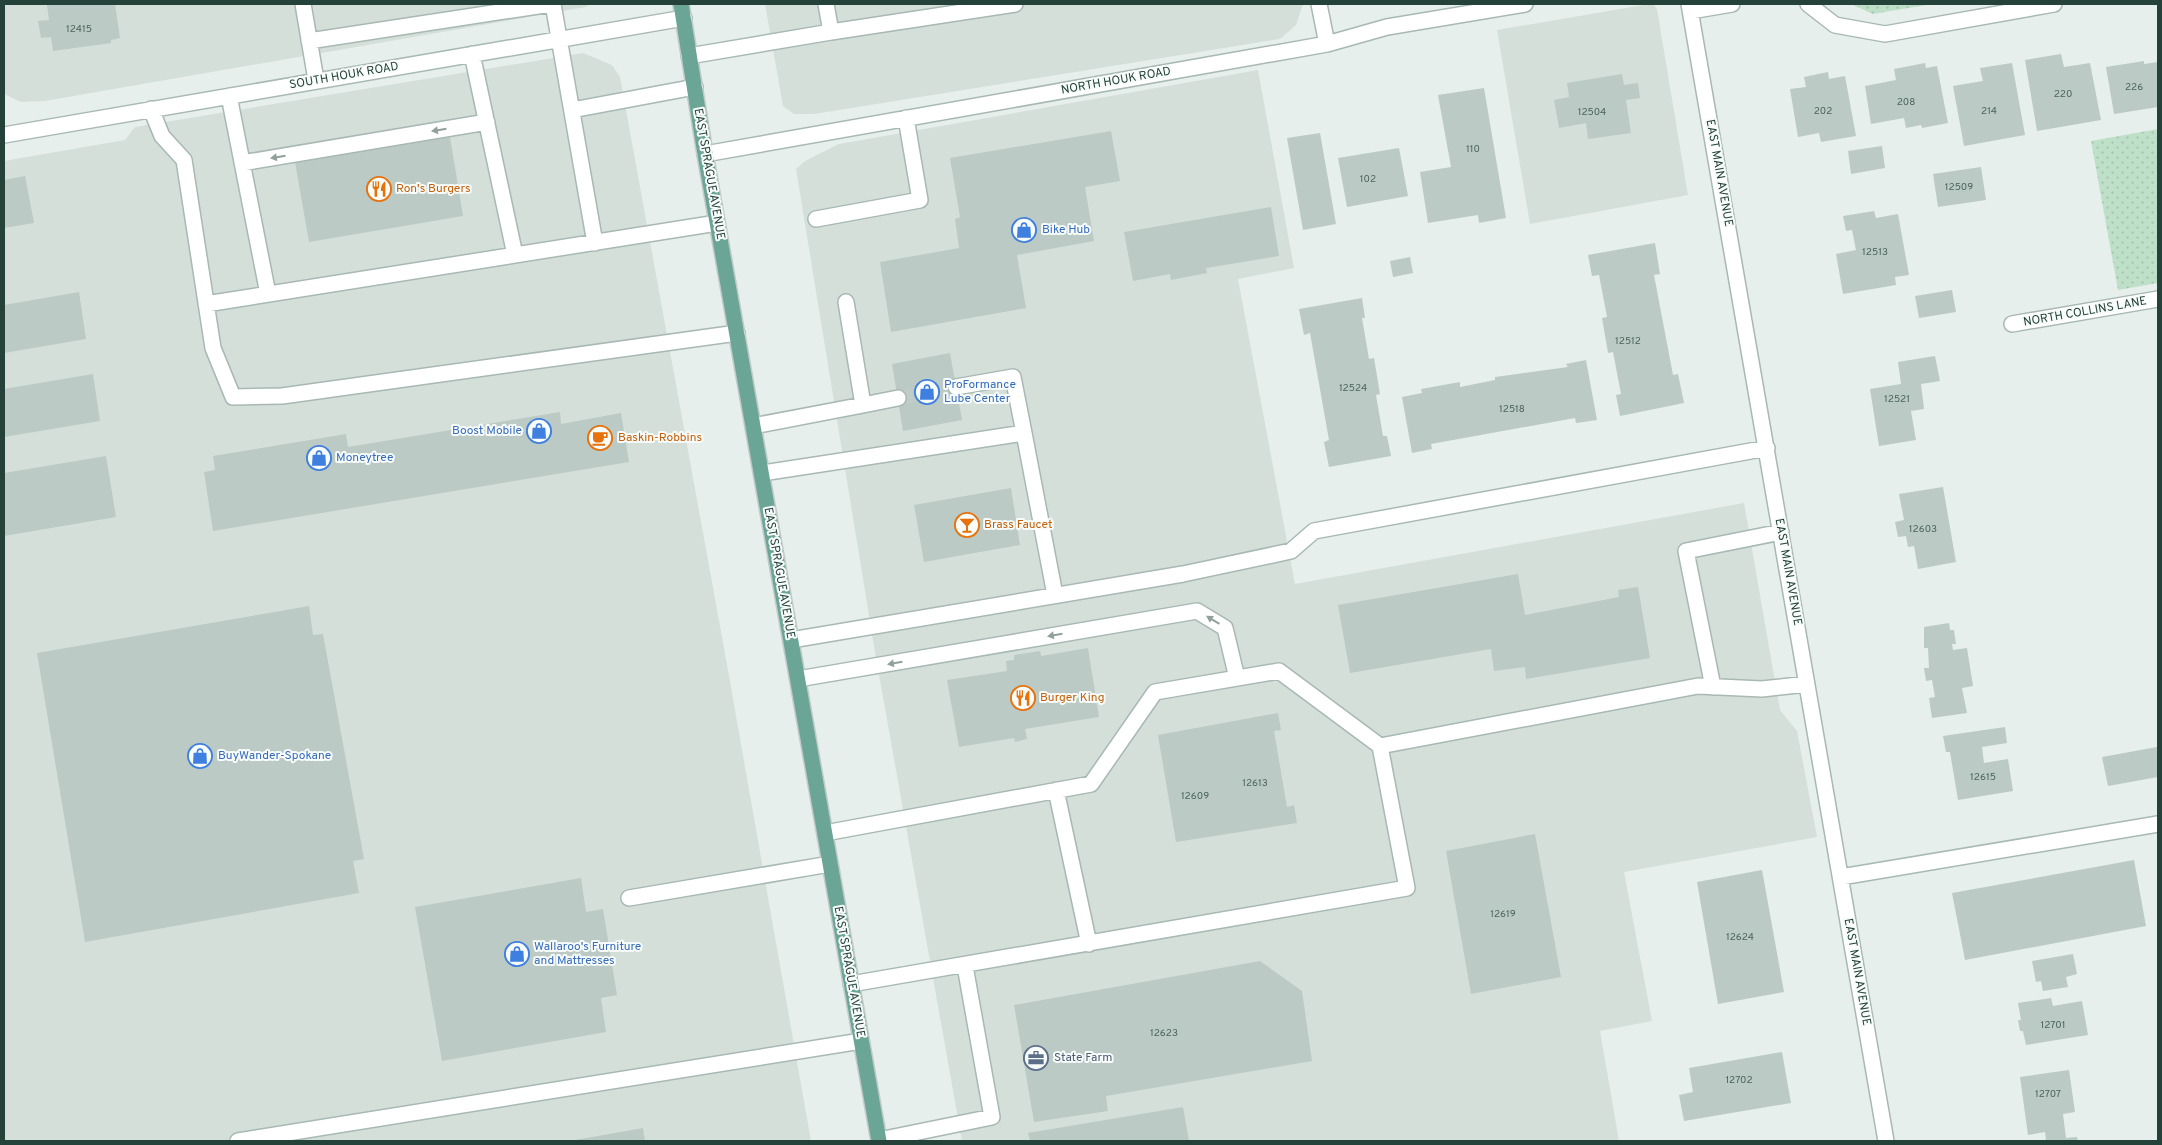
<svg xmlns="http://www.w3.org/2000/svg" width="2162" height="1145" viewBox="0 0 2162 1145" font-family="Overpass,sans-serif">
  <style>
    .built { fill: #d4dfda }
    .grass { fill: url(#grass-dots) }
    .building { fill: #bbcac4 }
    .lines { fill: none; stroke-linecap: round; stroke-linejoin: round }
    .minor-tunnel { stroke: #bfccc8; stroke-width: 15; stroke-dasharray: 15 8; stroke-linecap: butt }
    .minor-casing { stroke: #a8b8b2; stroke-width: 18 }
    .major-casing { stroke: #c2cac8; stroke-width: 18 }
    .minor { stroke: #fff; stroke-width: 15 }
    .major { stroke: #6aa596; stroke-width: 15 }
    .oneway { fill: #92a09c }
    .labels { text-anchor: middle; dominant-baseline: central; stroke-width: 4; stroke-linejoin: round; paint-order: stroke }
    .number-label { font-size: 10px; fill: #4a645c }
    .street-label { font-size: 12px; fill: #24423a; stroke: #f7fbf9 }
    .food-label { font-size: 12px; fill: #c56008; stroke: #f7fbf9; text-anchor: start }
    .shop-label { font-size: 12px; fill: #366cbe; stroke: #f7fbf9; text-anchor: start }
    .service-label { font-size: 12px; fill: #4e5e75; stroke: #f7fbf9; text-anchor: start }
  </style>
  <defs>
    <pattern id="grass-dots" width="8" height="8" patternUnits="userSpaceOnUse" patternTransform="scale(1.25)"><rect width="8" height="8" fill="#bfe0c8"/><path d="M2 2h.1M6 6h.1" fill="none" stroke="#a4c1ad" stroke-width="1.8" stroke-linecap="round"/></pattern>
  </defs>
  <rect width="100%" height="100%" fill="#e6efeb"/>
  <!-- built -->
  <path class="built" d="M4 4H588L586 7 45 101 21 102 4 94Z
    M765 4H1303L1296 25 1280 39 814 114H794L783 106Z
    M1649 4 1654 5 1657 9 1688 195 1530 224 1497 30Z
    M583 53 612 65 620 77 726 659 811 1141H4V161L125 140 135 127Z
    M1258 70 1294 268 1238 279 1295 584 1744 503 1780 710 1797 731 1817 837 1624 872 1652 1021 1600 1031 1619 1141H962L875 652 796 169 805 161 839 144Z"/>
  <!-- grass -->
  <path class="grass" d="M1851 4H1932L1873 14Z
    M2158 129V283L2118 290 2091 141Z"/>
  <!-- building -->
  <path class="building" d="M54 4H115L120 38 111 40V43L53 51 51 37 41 38 38 21 49 20 47 5Z
    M2061 54 2064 67 2090 63 2101 120 2037 131 2025 60Z
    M2144 61V64L2158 62V107L2114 114 2106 67Z
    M1925 63 1926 68 1937 66 1948 123 1922 128 1921 125 1906 128 1904 118 1871 124 1865 86 1896 80 1894 69Z
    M2012 63 2025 135 1964 146 1953 86 1983 81 1980 68Z
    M1828 72 1829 79 1845 76 1856 136 1821 142 1819 133 1798 137 1790 89 1806 87 1804 77Z
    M1622 74 1624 85 1638 83 1640 98 1626 100 1631 133 1588 139 1586 123 1559 128 1554 100 1569 97 1567 83Z
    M1484 88 1506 218 1479 223 1478 215 1428 223 1420 172 1451 167 1438 95Z
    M1111 131 1120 181 1085 187 1094 241 1017 255 1026 308 891 332 880 262 959 248 955 219 960 217 950 158Z
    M1320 133 1336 224 1303 230 1287 138Z
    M450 137 463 216 309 242 295 162Z
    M1882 146 1885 168 1851 174 1848 151Z
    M1399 148 1408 196 1347 207 1338 158Z
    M1981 167 1986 200 1938 207 1933 174Z
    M25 176 34 223 4 228V180Z
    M1271 207 1279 256 1206 268 1207 273 1171 280 1170 274 1133 281 1124 232Z
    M1874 211 1876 218 1898 214 1909 275 1895 277 1896 285 1843 294 1836 254 1856 250 1852 230 1846 231 1843 216Z
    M1655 243 1660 274 1654 275 1673 375 1678 374 1684 403 1620 416 1616 395 1621 394 1613 352 1608 353 1602 318 1607 317 1599 275 1592 276 1588 255Z
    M1410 257 1413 273 1393 277 1390 261Z
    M1952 290 1956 312 1919 318 1915 296Z
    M79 292 86 339 4 353V305Z
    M1362 298 1365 318H1362L1369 359 1374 358 1380 394 1376 395 1383 436H1387L1391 456 1329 467 1324 442 1329 440 1310 333 1304 335 1299 309Z
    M950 353 962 420 903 431 892 364Z
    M1935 356 1940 381 1921 384 1924 409 1911 411 1916 440 1879 446 1870 389 1901 384 1898 362Z
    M1586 360 1597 420 1576 423 1575 418 1431 444 1432 449 1412 453 1402 397 1422 393 1421 389 1460 382V387L1495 380V377L1568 367 1566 364Z
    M93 374 100 421 4 437V389Z
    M560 412 561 424 621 413 629 462 213 531 204 472 215 470 213 456 346 434 348 447Z
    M106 456 116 517 4 536V473Z
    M1943 487 1956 562 1918 569 1914 546 1908 547 1906 536 1898 537 1895 522 1904 520 1899 494Z
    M1011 488 1020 545 924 562 914 505Z
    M1518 574 1525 615 1619 597 1618 590 1638 587 1650 658 1526 679 1525 667 1494 671 1491 649 1350 673 1338 605Z
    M309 606 313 635 323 634 364 859 353 861 359 893 85 942 37 653Z
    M1949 623 1950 630H1954L1956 644H1952L1953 650 1967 648 1973 686 1962 688 1967 713 1932 718 1929 698 1935 697 1932 680 1926 681 1924 668H1929L1928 648H1924V627Z
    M1088 648 1099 717 1025 729 1027 739 1015 742 1014 738 959 747 947 680 1007 671 1006 661 1014 660V655L1040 651 1041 656Z
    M1278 713 1281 730 1274 731 1287 807 1294 805 1297 823 1176 842 1158 735Z
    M2005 727 2007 743 1982 747 1984 763 2008 759 2013 791 1958 800 1950 752H1946L1943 736Z
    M2157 747 2158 777 2108 786 2102 757Z
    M1535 834 1561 977 1471 994 1446 851Z
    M2134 860 2146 926 1965 960 1952 893Z
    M1762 870 1784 992 1718 1004 1697 882Z
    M581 878 586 912 603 909 617 995 601 998 606 1032 442 1061 415 907Z
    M2073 954 2077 974 2066 977 2068 987 2043 991 2041 981 2036 982 2032 961Z
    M1260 961 1302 991 1312 1061 1106 1096 1108 1111 1034 1122 1014 1005Z
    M2051 998 2053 1006 2082 1001 2088 1035 2026 1045 2023 1031H2020L2018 1020H2021L2018 1003Z
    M1782 1052 1791 1103 1684 1121 1679 1095 1693 1092 1689 1068Z
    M2069 1070 2075 1112 2063 1114 2066 1138 2077 1137 2078 1141H2046L2045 1132 2028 1135 2020 1077Z
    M1183 1107 1189 1141H1030L1028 1133Z
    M643 1128 645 1141H575V1140Z"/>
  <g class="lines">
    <!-- minor-tunnel -->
    <path class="minor-tunnel" d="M898 398 956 387"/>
    <defs>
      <path id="minor" d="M303 4 316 80
        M553 4 595 243
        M826 4 831 32 1015 4
        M1319 4 1327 44
        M1689 4 1886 1141
        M1808 4 1835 25 1885 34 2054 4
        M1691 11 1732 4
        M309 41 551 4
        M472 54 515 255
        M689 56 831 32
        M229 96 268 294
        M151 109 162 136 184 160 213 348 233 397 282 396 737 333
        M572 110 695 87
        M4 135 684 18
        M705 154 1327 44 1387 27 1525 4
        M242 163 487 122
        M816 219 920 200 906 118
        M206 304 717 223
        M2012 324 2158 299
        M956 387 1013 377 1024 433
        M863 405 898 398
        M753 426 863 405 846 302
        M762 473 1024 433 1055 595
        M791 640 1183 574 1291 551 1314 531 1767 448
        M798 679 1197 611 1225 628 1237 678
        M1713 687 1686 551 1781 532
        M1056 790 1089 944
        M825 833 1091 784 1155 692 1279 671 1380 746
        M1841 877 2158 824
        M629 898 830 864
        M851 984 1407 888 1380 746 1698 686 1762 689 1807 684
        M879 1140 992 1117 965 966
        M238 1141 861 1041"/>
      <path id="major" d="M681 4 705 154 879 1141"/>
    </defs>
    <!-- minor casing -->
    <use href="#minor" class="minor-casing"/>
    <!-- major casing -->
    <use href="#major" class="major-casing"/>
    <!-- minor -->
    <use href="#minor" class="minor"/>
    <!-- major -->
    <use href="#major" class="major"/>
  </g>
  <!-- one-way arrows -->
  <defs><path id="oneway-solid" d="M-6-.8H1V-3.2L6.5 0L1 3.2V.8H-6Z" transform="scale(1.25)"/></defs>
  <g class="oneway">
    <use href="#oneway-solid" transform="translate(439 130) rotate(171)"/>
    <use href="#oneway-solid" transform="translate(278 157) rotate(171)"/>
    <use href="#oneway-solid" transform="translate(1213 620) rotate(-149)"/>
    <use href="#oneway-solid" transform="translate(1055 635) rotate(170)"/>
    <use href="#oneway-solid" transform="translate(895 663) rotate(170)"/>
  </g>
  <!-- icons -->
  <defs>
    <symbol id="restaurant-ring" viewBox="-11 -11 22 22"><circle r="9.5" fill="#f7fbf9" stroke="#e8710a" stroke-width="1.5"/><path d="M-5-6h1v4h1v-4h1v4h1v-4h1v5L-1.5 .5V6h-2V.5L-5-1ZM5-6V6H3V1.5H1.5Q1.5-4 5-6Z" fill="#e8710a"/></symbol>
    <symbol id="shop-ring" viewBox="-11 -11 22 22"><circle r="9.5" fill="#f7fbf9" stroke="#3f7fe0" stroke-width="1.5"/><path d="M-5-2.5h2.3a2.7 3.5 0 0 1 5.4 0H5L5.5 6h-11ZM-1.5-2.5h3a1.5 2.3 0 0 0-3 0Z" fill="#3f7fe0"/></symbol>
    <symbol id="cafe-ring" viewBox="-11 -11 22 22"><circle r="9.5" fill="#f7fbf9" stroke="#e8710a" stroke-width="1.5"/><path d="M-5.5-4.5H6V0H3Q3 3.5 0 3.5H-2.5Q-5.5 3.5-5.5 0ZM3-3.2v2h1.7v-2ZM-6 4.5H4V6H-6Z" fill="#e8710a"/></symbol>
    <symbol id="bar-ring" viewBox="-11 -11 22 22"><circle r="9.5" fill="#f7fbf9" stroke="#e8710a" stroke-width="1.5"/><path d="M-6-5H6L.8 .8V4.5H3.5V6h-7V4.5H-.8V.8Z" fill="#e8710a"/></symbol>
    <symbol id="office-ring" viewBox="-11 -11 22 22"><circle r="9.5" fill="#f7fbf9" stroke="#5c6f8a" stroke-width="1.5"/><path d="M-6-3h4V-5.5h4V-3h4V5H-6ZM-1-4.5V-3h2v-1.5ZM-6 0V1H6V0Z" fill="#5c6f8a"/></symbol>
  </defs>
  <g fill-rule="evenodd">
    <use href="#restaurant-ring" x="365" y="175" width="28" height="28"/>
    <use href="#shop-ring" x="1010" y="216" width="28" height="28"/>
    <use href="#shop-ring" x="913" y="378" width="28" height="28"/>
    <use href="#shop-ring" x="525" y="417" width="28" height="28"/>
    <use href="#cafe-ring" x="586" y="424" width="28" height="28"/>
    <use href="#shop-ring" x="305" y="444" width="28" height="28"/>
    <use href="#bar-ring" x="953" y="511" width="28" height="28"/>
    <use href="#restaurant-ring" x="1009" y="684" width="28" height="28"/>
    <use href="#shop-ring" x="186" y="742" width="28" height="28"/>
    <use href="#shop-ring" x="503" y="940" width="28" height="28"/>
    <use href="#office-ring" x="1022" y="1044" width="28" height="28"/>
  </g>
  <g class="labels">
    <!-- number labels -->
    <g class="number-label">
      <text x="79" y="29">12415</text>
      <text x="2134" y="87">226</text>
      <text x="2063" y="94">220</text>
      <text x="1906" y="102">208</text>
      <text x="1823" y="111">202</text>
      <text x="1989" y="111">214</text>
      <text x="1592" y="112">12504</text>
      <text x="1473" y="149">110</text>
      <text x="1368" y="179">102</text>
      <text x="1959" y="187">12509</text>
      <text x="1875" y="252">12513</text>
      <text x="1628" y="341">12512</text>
      <text x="1353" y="388">12524</text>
      <text x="1897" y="399">12521</text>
      <text x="1512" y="409">12518</text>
      <text x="1923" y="529">12603</text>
      <text x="1983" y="777">12615</text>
      <text x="1255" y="783">12613</text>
      <text x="1195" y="796">12609</text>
      <text x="1503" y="914">12619</text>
      <text x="1740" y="937">12624</text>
      <text x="2053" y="1025">12701</text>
      <text x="1164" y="1033">12623</text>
      <text x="1739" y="1080">12702</text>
      <text x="2048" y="1094">12707</text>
    </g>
    <!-- street labels -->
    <g class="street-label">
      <text transform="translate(344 76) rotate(-10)">SOUTH HOUK ROAD</text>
      <text transform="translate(1116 81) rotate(-10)">NORTH HOUK ROAD</text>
      <text transform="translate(1719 173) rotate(80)">EAST MAIN AVENUE</text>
      <text transform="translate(709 174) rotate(80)">EAST SPRAGUE AVENUE</text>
      <text transform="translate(2085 312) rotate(-10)">NORTH COLLINS LANE</text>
      <text transform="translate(1788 572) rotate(80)">EAST MAIN AVENUE</text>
      <text transform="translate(779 573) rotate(80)">EAST SPRAGUE AVENUE</text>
      <text transform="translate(849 972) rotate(80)">EAST SPRAGUE AVENUE</text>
      <text transform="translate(1857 972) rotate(80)">EAST MAIN AVENUE</text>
    </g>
    <!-- food labels -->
    <g class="food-label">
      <text x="396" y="189">Ron's Burgers</text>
      <text x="618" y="438">Baskin-Robbins</text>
      <text x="984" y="525">Brass Faucet</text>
      <text x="1040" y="698">Burger King</text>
    </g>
    <!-- shop labels -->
    <g class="shop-label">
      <text x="1042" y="230">Bike Hub</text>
      <text x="944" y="385">ProFormance<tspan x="944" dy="14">Lube Center</tspan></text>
      <text x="522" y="431" text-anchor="end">Boost Mobile</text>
      <text x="336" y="458">Moneytree</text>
      <text x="218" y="756">BuyWander-Spokane</text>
      <text x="534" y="947">Wallaroo's Furniture<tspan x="534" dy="14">and Mattresses</tspan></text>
    </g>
    <!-- service labels -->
    <g class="service-label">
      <text x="1054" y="1058">State Farm</text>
    </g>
  </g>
  <!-- border -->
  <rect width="2162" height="1145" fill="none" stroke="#24423a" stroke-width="10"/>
</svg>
